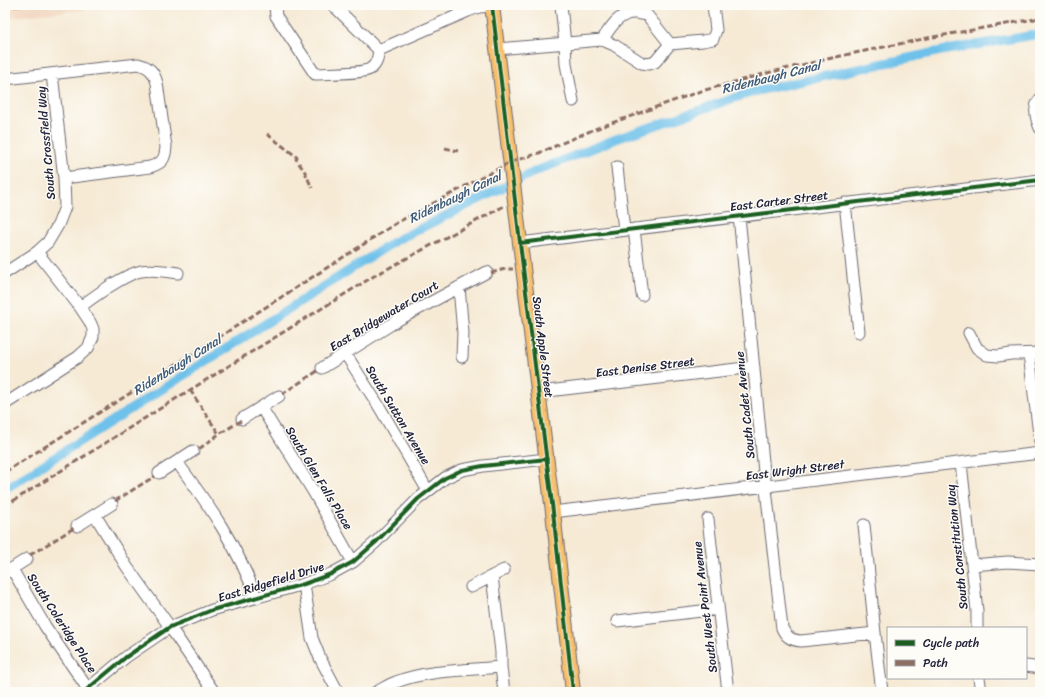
<svg xmlns="http://www.w3.org/2000/svg" width="1045" height="697" viewBox="0 0 1045 697" font-family="Sriracha,sans-serif">
  <style>
    .built { fill: #f1d5bd }
    .lines { fill: none; stroke-linecap: round; stroke-linejoin: round }
    .canal { stroke: #6ec1ea; stroke-width: 9 }
    .minor-casing { stroke: #6c6871; stroke-width: 13 }
    .major-casing { stroke: #6c6871; stroke-width: 16 }
    .minor { stroke: #fff; stroke-width: 11 }
    .major { stroke: #f8bf6c; stroke-width: 14 }
    .quiet { stroke: #8d6e63; stroke-width: 3; stroke-dasharray: 6 3; stroke-linecap: butt }
    .cycleway-casing { stroke: #fdfcf7; stroke-width: 6 }
    .cycleway { stroke: #1b5e20; stroke-width: 4 }
    .labels { text-anchor: middle; dominant-baseline: central; stroke-width: 3; stroke-linejoin: round; paint-order: stroke }
    .street-label { font-size: 12px; fill: #22223b; stroke: #fdfcf7 }
    .water-label { font-size: 13px; font-style: italic; fill: #3d5a78; stroke: #fdfcf7 }
  </style>
  <rect width="100%" height="100%" fill="#fdfcf7"/>
  <filter id="ink" filterUnits="userSpaceOnUse"><feTurbulence type="fractalNoise" baseFrequency=".025" numOctaves="2"/><feDisplacementMap in="SourceGraphic" scale="8" xChannelSelector="R" yChannelSelector="G"/><feConvolveMatrix kernelMatrix="1 2 1 2 8 2 1 2 1" color-interpolation-filters="sRGB"/></filter>
  <filter id="wash" filterUnits="userSpaceOnUse"><feTurbulence type="fractalNoise" baseFrequency=".012" numOctaves="4" result="noise"/><feDisplacementMap in="SourceGraphic" scale="16" xChannelSelector="R" yChannelSelector="G"/><feGaussianBlur stdDeviation="0.9" result="paint"/><feColorMatrix in="noise" values="0 0 0 0 0 0 0 0 0 0 0 0 0 0 0 0 0 1.4 0 .05"/><feComposite in="paint" operator="in"/></filter>
  <g filter="url(#wash)">
    <rect width="100%" height="100%" fill="#f6ead5"/>
    <!-- built -->
    <path class="built" d="M5 5H122L5 18Z"/>
    <g class="lines">
      <!-- canal -->
      <path class="canal" d="M5 489 397 240 536 171 616 139 752 92 941 51 1040 34"/>
    </g>
  </g>
  <g filter="url(#ink)">
    <g class="lines">
      <defs>
        <path id="minor" d="M276 5 275 7 276 16 315 74C326 73 361 74 370 69 377 65 378 57 379 50L333 5
          M561 5 565 44 566 64 573 101
          M602 40C610 29 618 13 634 13 638 13 643 15 647 15L670 44
          M497 49 602 40 614 45 642 63 649 64 655 62 670 44 703 41 713 39 716 30 713 5
          M379 50 468 11 479 7 492 6
          M5 79 138 64C150 67 154 72 157 83L166 147C165 160 162 163 150 167L64 178
          M1040 99C1033 107 1036 119 1040 128
          M617 167 624 230
          M845 203 859 332
          M739 216 764 472 782 628C786 637 791 640 801 641L875 633
          M634 229 642 295
          M520 243 1040 180
          M5 273 37 252
          M459 287 463 333 462 357
          M80 307C95 296 123 275 141 271 153 269 166 271 178 273
          M969 333 977 348 987 355 998 356 1011 354 1040 353
          M345 353 380 408 428 491
          M1029 354 1040 442
          M322 368 398 320 487 272
          M539 392 754 367
          M5 404 78 357 88 348 93 337V329L90 322 80 307 37 252 48 242 58 225 65 207 64 178 52 74
          M261 407 313 491 353 562
          M242 419 279 396
          M177 462C208 504 239 548 256 598
          M961 463 977 611V628
          M159 473 193 451
          M553 512 1040 453
          M95 515 127 567 170 627 214 692
          M708 519 728 692
          M864 525 875 633 882 692
          M77 526 112 504
          M972 565 1008 562 1040 564
          M12 569 45 626 90 692
          M5 573 27 559
          M492 576 501 652V667L504 692
          M304 584 312 638 320 658 338 692
          M471 587 504 570
          M617 621 718 609
          M1026 666 1040 668
          M979 678 981 692
          M84 692 126 657 170 627 212 610 304 584 331 574 353 562 376 542 418 499 445 478 462 470 483 466 547 459
          M376 692C383 689 389 684 396 682 427 670 468 670 501 667"/>
        <path id="major" d="M492 5 520 243 553 512 573 692"/>
      </defs>
      <!-- minor casing -->
      <use href="#minor" class="minor-casing"/>
      <!-- major casing -->
      <use href="#major" class="major-casing"/>
      <!-- minor -->
      <use href="#minor" class="minor"/>
      <!-- major -->
      <use href="#major" class="major"/>
      <!-- quiet -->
      <path class="quiet" d="M45 5 50 6 59 5
        M5 7 27 5
        M267 134 297 157 296 159 305 172 312 188
        M445 148 458 151
        M491 273 505 269H513
        M190 390 219 434
        M282 394 319 370
        M199 449 219 434 241 421
        M5 472 210 343 398 222 511 162 539 153 595 129 698 92 767 73 845 55 933 37 1040 18
        M115 501 155 476
        M5 506 169 403 374 276 506 205
        M30 555 74 528"/>
      <defs>
        <path id="cycleway" d="M492 5 520 243 553 512 573 692
          M520 243 1040 180
          M84 692 126 657 170 627 212 610 304 584 331 574 353 562 376 542 418 499 445 478 462 470 483 466 547 459"/>
      </defs>
      <!-- cycleway casing -->
      <use href="#cycleway" class="cycleway-casing"/>
      <!-- cycleway -->
      <use href="#cycleway" class="cycleway"/>
    </g>
  </g>
  <g class="labels">
    <!-- street labels -->
    <g class="street-label">
      <text transform="translate(46 143) rotate(-95)">South Crossfield Way</text>
      <text transform="translate(779 201) rotate(-7)">East Carter Street</text>
      <text transform="translate(384 316) rotate(-31)">East Bridgewater Court</text>
      <text transform="translate(543 347) rotate(83)">South Apple Street</text>
      <text transform="translate(645 367) rotate(-7)">East Denise Street</text>
      <text transform="translate(745 405) rotate(-96)">South Cadet Avenue</text>
      <text transform="translate(398 415) rotate(59)">South Sutton Avenue</text>
      <text transform="translate(795 470) rotate(-7)">East Wright Street</text>
      <text transform="translate(319 478) rotate(59)">South Glen Falls Place</text>
      <text transform="translate(957 547) rotate(-96)">South Constitution Way</text>
      <text transform="translate(271 582) rotate(-17)">East Ridgefield Drive</text>
      <text transform="translate(705 607) rotate(-97)">South West Point Avenue</text>
      <text transform="translate(62 623) rotate(57)">South Coleridge Place</text>
    </g>
    <!-- water labels -->
    <g class="water-label">
      <text transform="translate(771 77) rotate(-14)">Ridenbaugh Canal</text>
      <text transform="translate(455 197) rotate(-26)">Ridenbaugh Canal</text>
      <text transform="translate(177 365) rotate(-32)">Ridenbaugh Canal</text>
    </g>
  </g>
  <!-- margin -->
  <rect width="1045" height="697" fill="none" stroke="#fdfcf7" stroke-width="20"/>
  <!-- legend -->
  <rect x="887" y="627" width="140" height="52" fill="#fdfcf7" stroke="#a5a5ac"/>
  <rect x="895" y="640" width="20" height="6" fill="#1b5e20" stroke="#a5a5ac"/>
  <text x="923" y="647" font-size="12" fill="#22223b">Cycle path</text>
  <rect x="895" y="660" width="20" height="6" fill="#8d6e63" stroke="#a5a5ac"/>
  <text x="923" y="667" font-size="12" fill="#22223b">Path</text>
</svg>
